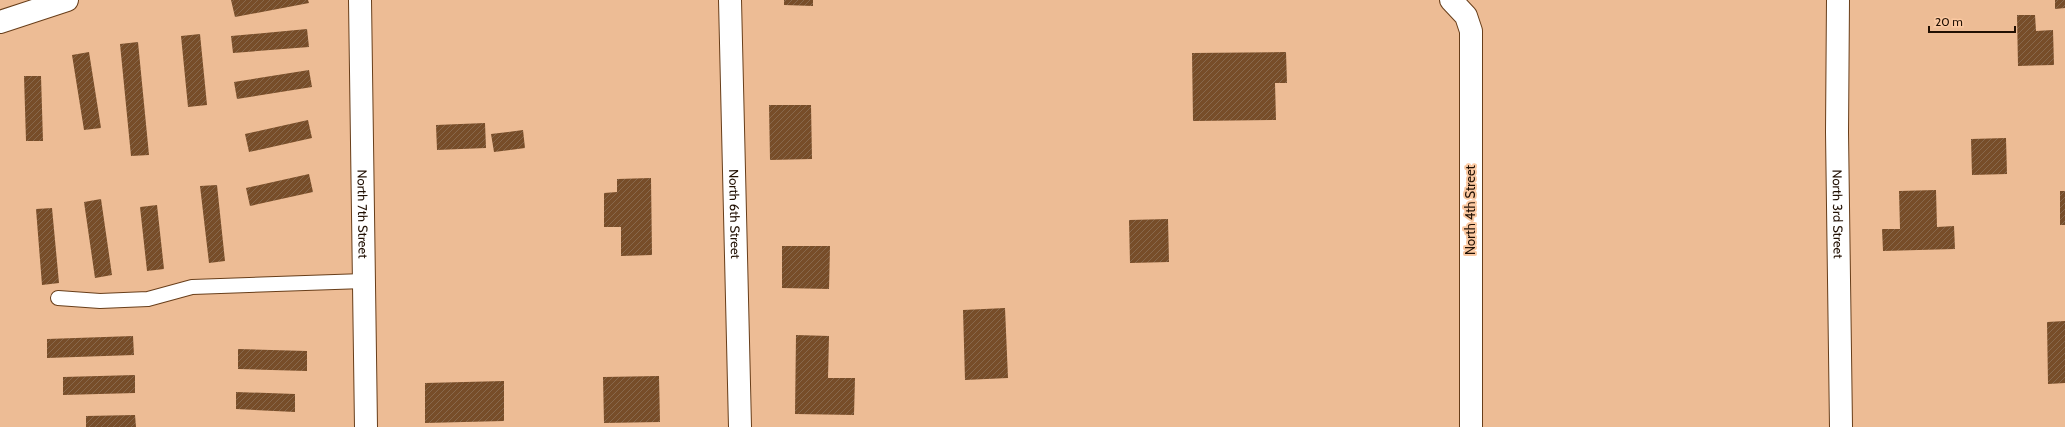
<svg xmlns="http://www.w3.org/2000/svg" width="2065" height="427" viewBox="0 0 2065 427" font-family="Cabin,sans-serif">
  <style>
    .building { fill: url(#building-hatch) }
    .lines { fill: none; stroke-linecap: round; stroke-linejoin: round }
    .lane-casing { stroke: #683e1a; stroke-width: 16 }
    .street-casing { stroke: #683e1a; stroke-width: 24 }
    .lane { stroke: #fff; stroke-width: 14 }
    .street { stroke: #fff; stroke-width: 22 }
    .labels { text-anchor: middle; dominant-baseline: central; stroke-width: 4; stroke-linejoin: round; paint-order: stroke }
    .street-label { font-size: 13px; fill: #211003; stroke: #fbc9a2 }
  </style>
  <defs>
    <pattern id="building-hatch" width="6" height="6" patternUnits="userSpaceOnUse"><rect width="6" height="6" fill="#774d29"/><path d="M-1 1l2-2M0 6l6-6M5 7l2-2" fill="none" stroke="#88684c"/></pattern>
  </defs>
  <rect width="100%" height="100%" fill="#edbc95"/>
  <!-- building -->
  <path class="building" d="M231 0H308L309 3 235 17Z
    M784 0H813V6L784 5Z
    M2055 0H2065V8L2055 9Z
    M2017 15H2035L2036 31 2053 30 2054 65 2018 66Z
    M307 29 309 47 233 53 231 36Z
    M200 34 207 105 188 107 181 36Z
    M138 42 149 155 131 156 120 44Z
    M89 52 101 128 84 130 72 55Z
    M1286 52 1287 83H1275L1276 120 1193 121 1192 53Z
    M309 70 312 87 237 99 234 82Z
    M24 76H41L43 141H26Z
    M769 105H811L812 159 770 160Z
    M308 120 312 138 249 152 245 134Z
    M485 123 486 148 437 150 436 125Z
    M523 130 525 148 494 152 491 134Z
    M2006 138 2007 174 1972 175 1971 139Z
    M309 174 313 192 250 206 246 188Z
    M651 178 652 255 621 256V227H604V193L617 192V179Z
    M217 185 225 261 209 263 200 186Z
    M1936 190 1937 227 1954 226 1955 249 1883 251 1882 229H1900L1899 191Z
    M2060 191H2065V225H2060Z
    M101 199 112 275 95 278 84 202Z
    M157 205 164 269 147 271 140 207Z
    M52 208 59 283 42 285 36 209Z
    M1168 219 1169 262 1130 263 1129 220Z
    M782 246H830L829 289 782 288Z
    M1005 308 1008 378 965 380 963 310Z
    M2065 321V383L2048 384 2047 322Z
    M796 335 829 336 828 378H855L854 415 795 414Z
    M133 336 134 355 47 358V339Z
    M238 349 307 351V371L238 369Z
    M135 375V393L63 395V377Z
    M659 376 660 422 604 423 603 377Z
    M504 381V421L425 423V383Z
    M236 392 295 394V412L236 409Z
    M135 415 136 427H86V416Z"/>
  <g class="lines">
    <defs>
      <path id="lane" d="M58 298 100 301 148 299 192 287 364 281"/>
      <g id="street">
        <path id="s1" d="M360 0 366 427"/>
        <path id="s2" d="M730 0 740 427"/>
        <path d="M1451 0 1466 16 1471 31V427"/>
        <path id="s3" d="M1838 0 1837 132 1841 427"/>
        <path d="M0 22 67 0"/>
      </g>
    </defs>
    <!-- lane casing -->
    <use href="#lane" class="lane-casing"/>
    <!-- street casing -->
    <use href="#street" class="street-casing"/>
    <!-- lane -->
    <use href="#lane" class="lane"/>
    <!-- street -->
    <use href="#street" class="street"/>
  </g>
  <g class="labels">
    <!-- street labels -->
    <g class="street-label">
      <text transform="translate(1470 210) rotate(-90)">North 4th Street</text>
      <text stroke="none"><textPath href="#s1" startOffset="214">North 7th Street</textPath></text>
      <text stroke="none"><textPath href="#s2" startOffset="214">North 6th Street</textPath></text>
      <text stroke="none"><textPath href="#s3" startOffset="214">North 3rd Street</textPath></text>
    </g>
  </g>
  <!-- scale -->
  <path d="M1929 26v6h86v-6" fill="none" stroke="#211003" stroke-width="2"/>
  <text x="1935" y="26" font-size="12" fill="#211003" stroke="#fbc9a2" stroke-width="3" paint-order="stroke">20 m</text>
</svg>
